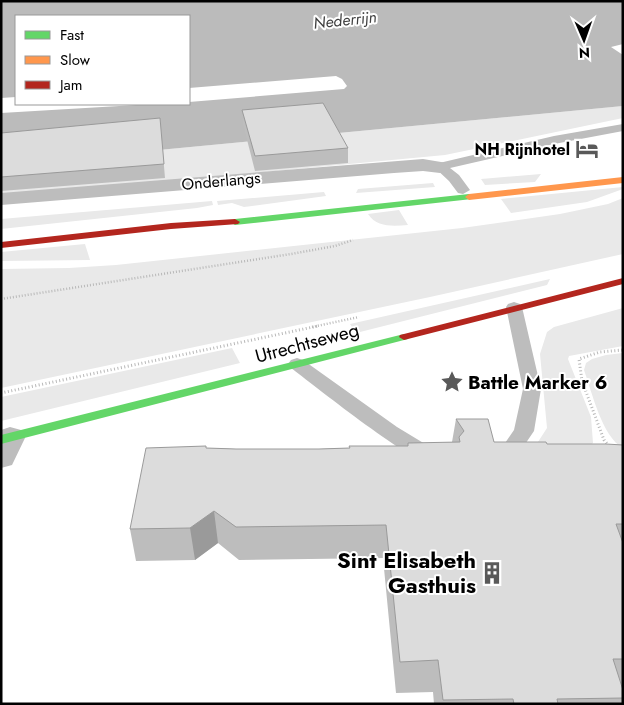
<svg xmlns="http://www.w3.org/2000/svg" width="624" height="705" viewBox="0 0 624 705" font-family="Jost,sans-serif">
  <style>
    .green { fill: #e9e9e9 }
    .water { fill: #bbb }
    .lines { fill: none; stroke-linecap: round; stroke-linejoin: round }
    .path-far1 { stroke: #b8b8b8; stroke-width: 2.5; stroke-dasharray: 1 2; stroke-linecap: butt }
    .path { stroke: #b8b8b8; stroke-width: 3; stroke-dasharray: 1 2.5; stroke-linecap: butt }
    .lane { fill: #bdbdbd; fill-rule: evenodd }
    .street { fill: #bdbdbd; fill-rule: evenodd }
    .fast { fill: #63d668; fill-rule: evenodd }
    .slow { fill: #ff974d; fill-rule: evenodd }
    .jam { fill: #b3261e; fill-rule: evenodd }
    .wall { fill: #bdbdbd }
    .shaded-wall { fill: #9a9a9a }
    .building { fill: #dcdcdc; stroke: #9a9a9a }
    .labels { text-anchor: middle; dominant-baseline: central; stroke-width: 4; stroke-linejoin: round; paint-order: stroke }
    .far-water-label { font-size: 16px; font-style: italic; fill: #3f3f3f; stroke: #fff }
    .far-poi-label { font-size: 16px; font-weight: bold; fill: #000; stroke: #fff; text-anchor: end }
    .far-street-label { font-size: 16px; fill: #000; stroke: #fff }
    .street-label { font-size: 19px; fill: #000; stroke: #fff }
    .poi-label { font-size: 19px; font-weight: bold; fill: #000; stroke: #fff; text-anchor: start }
    .near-poi-label { font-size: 22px; font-weight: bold; fill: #000; stroke: #fff; text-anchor: end }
  </style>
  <rect width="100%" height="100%" fill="#fff"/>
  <!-- green -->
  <path class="green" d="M623 106V118L445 155 168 181 1 194V165Z
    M541 174 535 182 485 185 481 179Z
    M433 183 435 187 356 193 358 189Z
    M623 187V189L587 202 511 213 501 199Z
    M324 192 326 196 244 207 232 203 218 205 217 201Z
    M623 198V254L430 297 1 388V269L69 268 116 265 462 228 560 214 608 204Z
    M212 201 213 205 197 208 1 229V219Z
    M399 210 408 225C394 226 377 228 368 214Z
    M85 244 90 260 1 261V252Z
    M550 279 547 285 356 333 350 324Z
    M623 308V346L569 356 568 359 591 417 593 443 586 449 536 445 547 428 540 354 547 332 554 327Z
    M232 348 240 363 1 421V397Z
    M623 353V448C602 437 592 392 584 370L586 363 592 359 606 355Z"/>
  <!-- water -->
  <path class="water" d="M1 1H623V44L611 47 623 55V106L1 165V113L153 104H189V102L344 89 347 86 342 79 336 76 189 88V16H16V97L1 98Z"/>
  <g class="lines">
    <!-- path-far1 -->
    <path class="path-far1" d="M1 299 291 254 335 246 353 240
      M312 327 359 317"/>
    <!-- path -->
    <path class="path" d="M1 393 318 326
      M609 446 604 440 582 381 579 359 600 352 623 350"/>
    <!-- lane -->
    <path class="lane" d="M623 124V131L554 144 450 168 459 175 470 190 463 194 458 193 449 181 434 167 435 164 554 136Z
      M514 302 520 304 522 307 541 389 534 431 515 459 501 464 494 462 491 457 494 452 501 449 514 430 523 389 506 307 508 304Z
      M297 358 303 360 397 427 435 450 438 455 435 460C434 460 428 462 428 462 410 462 311 383 291 368L288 364 291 360Z"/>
    <!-- street -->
    <path class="street" d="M423 159 447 163 450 167 447 171 440 173 423 171 394 173 1 205V193Z
      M10 427 21 430 25 438 12 465 1 468V430Z"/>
    <!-- fast -->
    <path class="fast" d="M469 194 472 195V199L235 225 230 222 235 219Z
      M404 334 408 335 409 337 408 339 1 444V435Z"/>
    <!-- slow -->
    <path class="slow" d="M623 177V183L469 200 465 197 469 194Z"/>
    <!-- jam -->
    <path class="jam" d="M235 219 240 222 238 224 171 229 1 248V242L171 223Z
      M623 278V284L404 340 399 337 400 335Z"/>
  </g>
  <!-- wall -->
  <path class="wall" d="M242 110 348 148V163L255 171 243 124Z
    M161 131 165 178 1 191V133Z
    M456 419 494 442 547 444 623 445V704H434L433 692 396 693 383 558 239 560 218 543 195 560 136 561 130 529 206 448 236 449H319L407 446 452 442Z"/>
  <!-- shaded-wall -->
  <path class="shaded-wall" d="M214 511 218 543 195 560 190 528Z"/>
  <!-- building -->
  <path class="building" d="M323 103 348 148 255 156 242 110Z
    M160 118 164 164 1 177V133Z
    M456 419H488L494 442H546L547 444H606L623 445V524H616L623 543V659H613L623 690V698L557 699 558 704H514L513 699 443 700 438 660 400 662 386 525 236 527 214 511 190 528 130 529 146 448 206 446V448L236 449H319L350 448 349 446H408V443L460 442 459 437 464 431Z"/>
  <!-- icons -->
  <defs>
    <symbol id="hotel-bare" viewBox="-9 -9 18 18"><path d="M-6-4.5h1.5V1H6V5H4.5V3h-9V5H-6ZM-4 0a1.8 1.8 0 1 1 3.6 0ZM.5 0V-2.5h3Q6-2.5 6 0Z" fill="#595959" stroke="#fff" stroke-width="2.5" paint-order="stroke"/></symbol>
    <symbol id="sight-bare" viewBox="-9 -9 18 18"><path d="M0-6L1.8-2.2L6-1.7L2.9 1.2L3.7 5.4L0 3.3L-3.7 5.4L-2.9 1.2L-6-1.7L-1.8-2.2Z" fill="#595959" stroke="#fff" stroke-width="2.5" paint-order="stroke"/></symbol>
    <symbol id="building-bare" viewBox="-9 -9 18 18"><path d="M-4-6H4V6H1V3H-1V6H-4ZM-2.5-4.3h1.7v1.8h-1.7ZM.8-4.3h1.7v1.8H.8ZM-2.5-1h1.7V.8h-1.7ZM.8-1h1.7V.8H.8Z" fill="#595959" stroke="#fff" stroke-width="2.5" paint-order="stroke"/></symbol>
  </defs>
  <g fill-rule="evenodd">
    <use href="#hotel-bare" x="571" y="133" width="32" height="32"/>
    <use href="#sight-bare" x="436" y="366" width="32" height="32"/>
    <use href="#building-bare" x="476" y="557" width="32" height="32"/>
  </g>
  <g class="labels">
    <!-- far-water labels -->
    <g class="far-water-label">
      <text transform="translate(345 20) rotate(-6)">Nederrijn</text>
    </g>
    <!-- far-poi labels -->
    <g class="far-poi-label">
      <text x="570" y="149">NH Rijnhotel</text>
    </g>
    <!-- far-street labels -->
    <g class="far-street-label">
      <text transform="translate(221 181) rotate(-5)">Onderlangs</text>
    </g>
    <!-- street labels -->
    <g class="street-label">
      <text transform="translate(307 343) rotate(-15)">Utrechtseweg</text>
    </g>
    <!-- poi labels -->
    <g class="poi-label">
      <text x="468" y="382">Battle Marker 6</text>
    </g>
    <!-- near-poi labels -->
    <g class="near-poi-label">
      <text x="476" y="560">Sint Elisabeth<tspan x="476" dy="25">Gasthuis</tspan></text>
    </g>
  </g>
  <!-- border -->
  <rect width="624" height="705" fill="none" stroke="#000000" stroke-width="5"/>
  <!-- legend -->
  <rect x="15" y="15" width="175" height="90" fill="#ffffff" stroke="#999999"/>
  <rect x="25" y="31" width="25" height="8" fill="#63d668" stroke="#999999"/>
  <text x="60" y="40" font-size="15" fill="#000000">Fast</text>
  <rect x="25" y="56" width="25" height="8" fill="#ff974d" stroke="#999999"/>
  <text x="60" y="65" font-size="15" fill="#000000">Slow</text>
  <rect x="25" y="81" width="25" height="8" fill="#b3261e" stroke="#999999"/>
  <text x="60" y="90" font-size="15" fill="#000000">Jam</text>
  <!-- north arrow -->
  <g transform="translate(584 40) rotate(178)" stroke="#ffffff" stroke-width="4" paint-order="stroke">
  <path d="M0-4L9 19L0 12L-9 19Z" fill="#000000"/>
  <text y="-8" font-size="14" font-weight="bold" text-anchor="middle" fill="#000000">N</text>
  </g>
</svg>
